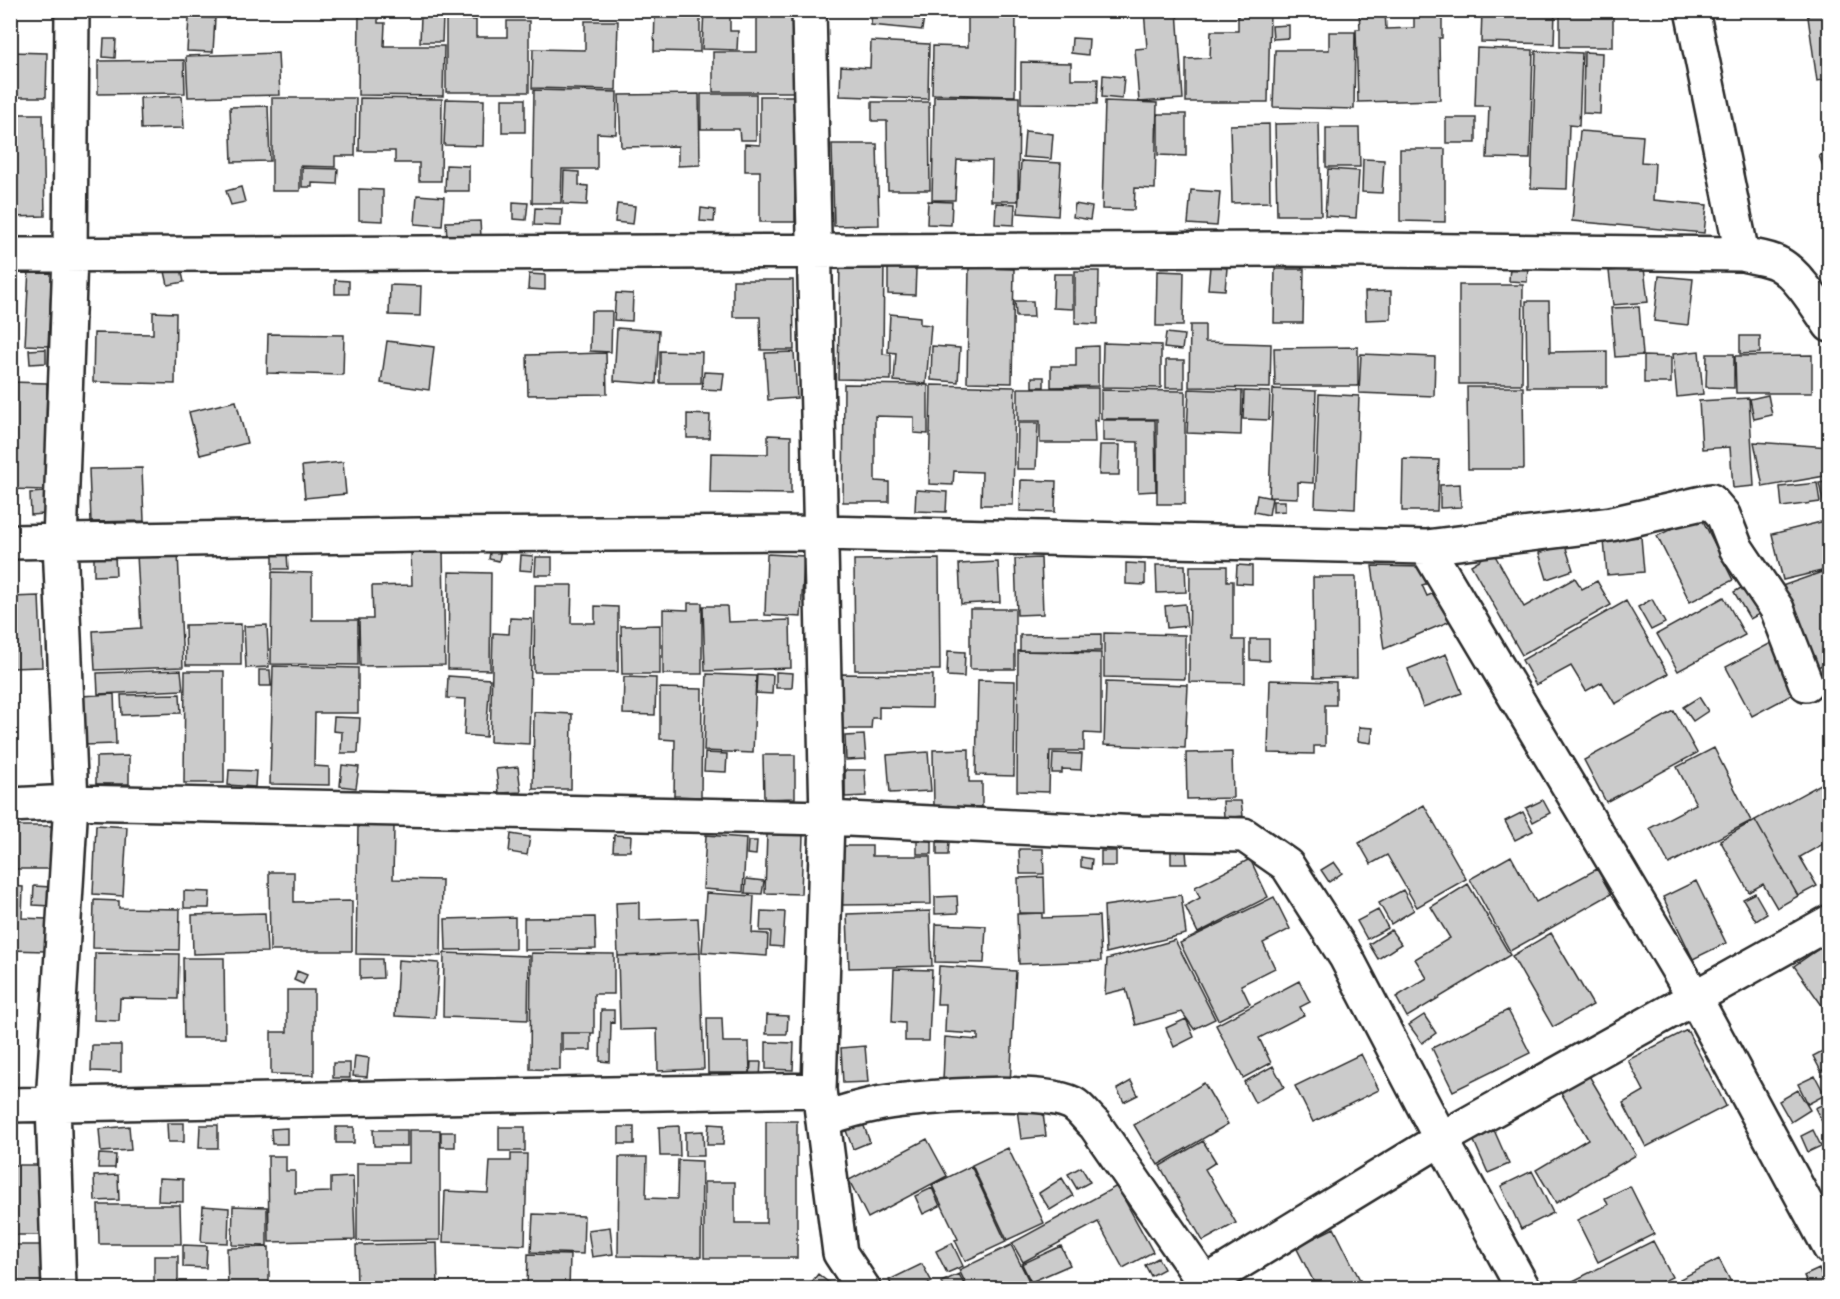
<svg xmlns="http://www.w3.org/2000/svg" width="1840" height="1299" viewBox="0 0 1840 1299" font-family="'Patrick Hand',sans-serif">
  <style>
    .building { fill: #cbcbcb; stroke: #2b2b2b; stroke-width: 1.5 }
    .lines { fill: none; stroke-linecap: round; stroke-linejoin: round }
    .minor-casing { stroke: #2b2b2b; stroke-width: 38 }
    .minor { stroke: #fff; stroke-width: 33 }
  </style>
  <rect width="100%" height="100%" fill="#fff"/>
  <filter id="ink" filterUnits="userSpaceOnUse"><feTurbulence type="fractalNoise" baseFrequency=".0167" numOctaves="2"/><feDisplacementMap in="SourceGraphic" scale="12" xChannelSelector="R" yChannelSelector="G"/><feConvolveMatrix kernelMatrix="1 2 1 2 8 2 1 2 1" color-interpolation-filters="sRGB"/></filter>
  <g filter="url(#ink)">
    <!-- building -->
    <path class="building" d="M417 10H446V12H417Z
      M655 10H700V52L654 51Z
      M704 10H753V18L730 17V31H738L737 50 702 49Z
      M872 10H925L922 30 871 25Z
      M968 10H1016L1015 96 932 94 933 46 968 47Z
      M1144 10H1177L1183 99 1139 102 1135 49 1147 48Z
      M1238 10H1270L1268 102H1186V59L1210 58 1211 31H1238Z
      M1359 10H1385L1386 29 1414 28V10H1442V38H1439L1440 100 1358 102 1356 29H1360Z
      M1482 10H1555L1554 44 1481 42Z
      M1560 10H1613V47H1560Z
      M1807 10H1830V79L1817 81Z
      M757 12H799V92H713V52H757Z
      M359 14H378V23H385L384 46H444L443 96 358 95Z
      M421 16 443 17 442 42H420Z
      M189 17 215 18 213 52 187 51Z
      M446 19 476 20V37H507V21H529V92H446Z
      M585 21H618L616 90 532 88 533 49 585 50Z
      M1289 25V38L1273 39 1272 26Z
      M1329 32H1355L1354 109 1273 107 1275 50H1329Z
      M1072 38 1089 39 1088 55 1071 53Z
      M104 39H116L115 58 103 57Z
      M871 41 929 44 928 99 840 96 841 66 870 68Z
      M1477 48 1533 50 1530 159 1487 158 1489 106H1475Z
      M1536 51 1582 53 1579 126 1569 125 1567 189 1531 188Z
      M10 52 47 53 46 97H10Z
      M1584 52 1602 53 1600 114 1583 113Z
      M278 53 280 95 188 97 186 56Z
      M184 60 185 93 98 94V61Z
      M1021 62 1071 63V79H1098L1097 104 1021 103Z
      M1103 75 1124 77 1122 99 1102 97Z
      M534 90 617 92 616 134 597 133V169H562L561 203H532Z
      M699 94 700 165 678 166V146L621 147 619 95Z
      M701 94H756V140H740L739 129H701Z
      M182 96 184 128 141 129 140 98Z
      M760 96H795V222H760V171H745V144L760 145Z
      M934 96 1019 97 1018 201H991L992 161 957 160 955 200H932Z
      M272 98H356L355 156H335V167L300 166V191H272Z
      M360 98 442 99 441 181H419V163H395V151H359Z
      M446 99 484 100 483 146 444 145Z
      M502 99H525V132H502Z
      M1105 101 1157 103 1155 189 1135 188 1134 210 1102 209Z
      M872 102H929L930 190H888L887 121H872Z
      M268 106 270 161 232 162 230 107Z
      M11 114H43L45 216 13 217Z
      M1158 114H1186V156L1158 155Z
      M1446 118H1476V143H1446Z
      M1319 123 1321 215H1277L1275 124Z
      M1269 124 1270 202 1232 203 1230 125Z
      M1326 128H1359L1360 167H1326Z
      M1025 131 1053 134 1051 159 1023 157Z
      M1580 131 1643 136 1641 162 1655 163 1653 200 1707 205 1704 233 1572 221Z
      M832 144H877L879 225 834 226Z
      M1400 149H1445V222L1400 221Z
      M1830 151V183L1819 156Z
      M1363 159 1384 160 1382 193 1362 192Z
      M1021 161 1061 163 1058 216 1018 213Z
      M446 165 469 166V191H445Z
      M302 168 338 169 337 184 312 183V187H302Z
      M1328 169 1359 171 1356 218 1325 216Z
      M564 171 579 172V185L588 186 587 205 563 204Z
      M241 187 245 202 231 205 226 191Z
      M359 189 383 190V221L359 220Z
      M1191 190 1220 192 1217 226 1188 224Z
      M417 195 444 197 442 226 415 224Z
      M928 201 952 202 951 225 927 224Z
      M513 202 528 203 526 220 513 219Z
      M996 203 1015 204 1014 225 995 224Z
      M617 204 635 206 633 224 615 222Z
      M1075 204 1092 207 1090 220 1073 217Z
      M535 208 562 209 561 226 534 225Z
      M701 208 715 210 714 222 700 221Z
      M480 221 481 237 447 238 446 222Z
      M840 260 884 261 883 354 891 355V380L838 379Z
      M180 264 184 282 168 285 164 267Z
      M1210 266 1227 268 1225 290 1208 289Z
      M1510 266 1528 267 1527 282 1509 281Z
      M969 267 1014 269 1012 383 967 382Z
      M29 268 52 270 48 346 25 345Z
      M888 268 916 269 915 295 888 294Z
      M1644 268 1648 302 1613 305 1609 271Z
      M1275 269H1304L1303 323H1274Z
      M1075 271H1099L1098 324 1075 323Z
      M1157 271 1184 272 1183 326H1156Z
      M529 274 545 275V290L528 289Z
      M1054 274H1073V309L1053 308Z
      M1659 276 1693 279 1688 325 1654 321Z
      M335 280 349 281V294H335Z
      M733 280H793L794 350H761L760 317H733Z
      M390 285 421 286 420 316 389 315Z
      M1459 285H1523L1522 384H1459Z
      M1391 291V319L1366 320 1365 292Z
      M616 293 633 294 632 321 614 320Z
      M1015 301H1033L1034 317H1016Z
      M1526 301H1549L1550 352 1607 351V387H1527Z
      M1639 307 1643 355 1615 357 1611 308Z
      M591 311H612L611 352 590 351Z
      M153 312 176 313 175 384 93 382 94 333 153 334Z
      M890 314 920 317V324L931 325 926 384 894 381 896 353 888 352Z
      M1190 325H1205V342L1271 344 1270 388 1189 387Z
      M617 328 659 331 656 384 614 381Z
      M1166 333 1184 335 1182 350 1164 348Z
      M268 334 344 335 343 375 267 373Z
      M1740 336H1760V353L1740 354Z
      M387 341 434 347 429 390 381 383Z
      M1103 343 1161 345V388L1102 387Z
      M932 346 960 348 958 382 931 380Z
      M1098 346V386L1051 387V366H1076V347Z
      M1358 347V386H1275L1274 348Z
      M46 349V363L30 364 29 350Z
      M660 351 702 352 701 383H660Z
      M1699 351 1703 394 1677 397 1673 354Z
      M794 352 797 398 768 400 765 353Z
      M606 353 607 394 528 395 527 355Z
      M1361 354 1435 357 1434 396 1359 393Z
      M1707 354H1734V388L1706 387Z
      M1812 355V393H1736L1735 356Z
      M1644 356 1671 357V383H1644Z
      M1166 360H1184V388H1166Z
      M704 372 724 373 722 390 702 389Z
      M1032 377H1044V387H1032Z
      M10 382 47 383 45 490 10 489Z
      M844 384 928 385V434L914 433V417L875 416V481L889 482V502H843Z
      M931 385 1015 387 1013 505H981L982 472 954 471 953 485 929 484Z
      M1467 387H1523L1524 469H1468Z
      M1018 388H1098V421L1094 420 1095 443H1040V421H1018Z
      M1189 389 1242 391 1241 435 1187 433Z
      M1273 389 1316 391 1313 483 1298 482V498L1269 497Z
      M1101 390 1185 391V504H1157V419H1101Z
      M1244 391 1270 392 1269 420 1243 419Z
      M1319 394 1359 396 1355 509 1315 507Z
      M1768 395 1772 415 1754 419 1750 399Z
      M1749 398 1754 486 1733 488 1730 447 1702 449 1699 401Z
      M236 401 247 443 200 455 189 412Z
      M687 414 710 415 709 438H687Z
      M1103 420H1155L1156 491 1138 492V442L1103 441Z
      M1018 423H1038L1036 469H1017Z
      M768 435 791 436V494L710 493 711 453 768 454Z
      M1754 442 1830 447V475L1763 487Z
      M1100 445H1120L1119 475H1099Z
      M1403 459 1439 460 1437 511H1402Z
      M343 462 346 494 305 498 302 466Z
      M142 468 144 521 91 522 89 469Z
      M1021 480 1056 481 1055 512 1020 511Z
      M1830 481V504L1824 505 1819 483Z
      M1817 483 1820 502 1782 507 1780 487Z
      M1460 484 1461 507 1440 508V485Z
      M916 490 947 492 946 512 915 511Z
      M44 492V514L31 515 30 493Z
      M1257 495 1272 498 1269 515 1254 512Z
      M1273 501H1285V511L1273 512Z
      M1700 515 1733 580 1690 602 1657 536Z
      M1825 521 1830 538V569L1783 580 1772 534Z
      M1641 537 1644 572 1607 575 1604 540Z
      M1565 545 1573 570 1547 579 1539 553Z
      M491 547 501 549 499 561 489 559Z
      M411 550H443L445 665 360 666 359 619H373L372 586 412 585Z
      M1493 552 1524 607 1575 578 1582 589 1597 581 1611 605 1522 655 1471 565Z
      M178 553 183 667 95 670 93 631 141 628 137 554Z
      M273 553H287L288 569H273Z
      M767 554 804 556 801 617 765 615Z
      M521 555 533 556 532 571 520 570Z
      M94 557H115L116 575 94 576Z
      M536 557H552V575H535Z
      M1041 558 1043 614 1017 615 1015 559Z
      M939 559 940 670H855L854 560Z
      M998 562 1000 602 961 604 959 564Z
      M1126 563 1145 564V585L1126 584Z
      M1156 565H1185L1186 592 1157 593Z
      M1237 565 1252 566V584L1236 583Z
      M1190 566H1227V581H1233V640H1245V683L1189 682Z
      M1372 566 1424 567 1433 582 1422 585 1427 596 1442 590 1455 619 1384 649Z
      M272 572 312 573V620H358V665L271 664Z
      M449 572 491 573 490 670 448 669Z
      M1822 572 1830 594V663L1810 669 1782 586Z
      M1313 577H1356L1357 677 1314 678Z
      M535 585H572L571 623H595V606L618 607V672H534Z
      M1746 585 1763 612 1750 619 1734 592Z
      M39 596 42 667 10 668V597Z
      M1724 597 1745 635 1678 671 1657 634Z
      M1652 599 1665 623 1651 630 1638 607Z
      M1626 601 1668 674 1615 704 1602 682 1586 691 1571 666 1536 685 1522 660Z
      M688 603H702V674H663V609L688 610Z
      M1185 604 1187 626 1167 628 1165 606Z
      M703 606H727L728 622 790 620 791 668 705 671Z
      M970 609H1015V669H970Z
      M510 618 532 619 529 744 490 742 493 633 509 634Z
      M241 624V665H186L185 625Z
      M267 625 269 667 246 668 244 626Z
      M660 625V674H622L621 626Z
      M1104 633 1185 635V679L1104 677Z
      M1101 634V651H1020V635Z
      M1250 639H1269V661L1250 660Z
      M1773 642 1799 691 1752 716 1726 667Z
      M948 651 965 652 964 677 947 676Z
      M1018 651 1101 653V734L1084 733V751H1050L1049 792 1017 791Z
      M1446 654 1462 693 1423 707 1408 669Z
      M273 666 358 668V713H315L314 766 329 767V785L270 784Z
      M1830 669V716L1812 677Z
      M181 670 183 690 98 694 97 673Z
      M259 670H270L271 686H259Z
      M185 671H224V783H184Z
      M776 672 793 673 792 688H776Z
      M707 674 756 676 753 753 704 751Z
      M757 674 773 675 772 694 756 693Z
      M840 674 933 675 932 708 879 707V718H872L871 729H838Z
      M448 676 490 679 486 737 464 735 466 699 447 698Z
      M624 677 656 678 655 715 623 714Z
      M978 680 1015 681 1014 776 976 775Z
      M1270 680 1336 682V705H1325V746H1314V754L1268 753Z
      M1106 682 1188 685 1185 748 1104 745Z
      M660 688 702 689 701 797 674 796 675 740 660 739Z
      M114 694 116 744 84 745 81 696Z
      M180 694 181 713 122 715 121 695Z
      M1699 697 1708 711 1693 721 1683 707Z
      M1674 711 1697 753 1606 802 1584 760Z
      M534 712 572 714 571 789H533Z
      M334 717 360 718 358 753H341L342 732 333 731Z
      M1359 727 1373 728 1371 743 1358 741Z
      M864 735 866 759 846 760 845 736Z
      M1714 748 1751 821 1669 864 1650 828 1696 804 1677 767Z
      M969 749V782H982V807H934L933 750Z
      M928 752 931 791 890 793 887 755Z
      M1232 752 1233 798 1187 799 1186 753Z
      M705 753 727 754 726 772 704 771Z
      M1053 753 1082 754 1081 770 1062 769V773H1052Z
      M763 755H795V798L764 799Z
      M129 756V784H96V757Z
      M342 765 359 767 356 788 340 786Z
      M518 767 521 792 499 793 496 769Z
      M229 770 256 771 255 787 228 785Z
      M845 770H865L866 796 845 797Z
      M1830 779V840L1800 857 1817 886 1798 896 1755 820Z
      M1543 800 1550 813 1533 822 1526 808Z
      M1223 801H1241L1243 816 1224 818Z
      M1424 805 1466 879 1417 907 1387 855 1371 864 1359 843Z
      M1523 812 1533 831 1515 840 1505 821Z
      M1755 820 1798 896 1777 908 1763 884 1749 892 1720 840Z
      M96 825 127 827 123 896 93 894Z
      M358 825 394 826 393 879 442 880 441 956 356 954Z
      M10 826H52V869H10Z
      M511 834 530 837 527 855 509 852Z
      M767 834 803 835 801 894 765 893Z
      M614 835 631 836 630 851H613Z
      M706 835 746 838 743 892 703 889Z
      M917 838H932V854H917Z
      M748 841H757L756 855 747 854Z
      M937 842H949L948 855H937Z
      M839 846H872V856H930L931 904 840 905Z
      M1019 849H1043L1044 874H1020Z
      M1101 851H1116V866H1101Z
      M1171 851H1186L1187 864H1171Z
      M1511 856 1536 902 1597 869 1611 894 1510 951 1470 879Z
      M1081 857 1092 859 1091 869 1081 867Z
      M1250 859 1268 897 1198 933 1185 906 1200 898 1195 887Z
      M1334 862 1342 873 1329 882 1321 870Z
      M269 872H294V902L352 901V951H270Z
      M1044 877 1045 913H1019L1018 878Z
      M746 879 764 881 762 894 745 893Z
      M1696 881 1726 943 1693 959 1663 897Z
      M1468 884 1510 955 1407 1017 1396 997 1427 978 1415 959 1450 938 1431 907Z
      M10 886 23 887 22 918 46 919 45 951 10 950Z
      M34 886 51 887V906L33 905Z
      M1403 890 1414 910 1391 924 1379 903Z
      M184 891 210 892 209 908H184Z
      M706 893 754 896 752 933 768 934 767 956 702 952Z
      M1755 893 1767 914 1756 921 1743 899Z
      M1181 895 1186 934 1106 953 1104 906Z
      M957 896 958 913 935 914V897Z
      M1274 897 1290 929 1263 943 1275 968 1241 985 1250 1004 1218 1020 1180 943Z
      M94 900 119 901V908L180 909 179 950 93 948Z
      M639 902V920L698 918 700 953 618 956 616 903Z
      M1378 910 1388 928 1367 939 1357 921Z
      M761 911 785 912 783 947 770 946 771 931H760Z
      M930 911 932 966 849 968 847 914Z
      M265 913 267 952 193 954 192 915Z
      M1042 913V918L1099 916 1101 961 1019 964 1017 914Z
      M515 917V949L446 950 445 919Z
      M595 917 596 949 524 950V918Z
      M936 924 986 926 984 963 935 962Z
      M1391 930 1401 944 1378 959 1369 944Z
      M1551 933 1593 1005 1553 1027 1512 956Z
      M1175 940 1215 1019 1194 1029 1182 1012 1136 1025 1126 989 1105 994 1107 959Z
      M1820 948 1830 960V1009L1826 1011 1794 966Z
      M95 953 179 954 178 999 120 998 119 1021 94 1020Z
      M444 953 529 956 528 1020 443 1017Z
      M531 953 614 954V994H594V1033H560V1070L530 1069Z
      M700 953 704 1069 658 1071 657 1029 620 1030 618 956Z
      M183 958H224L225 1038H184Z
      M360 959H382L383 978 360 979Z
      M398 960 439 963 435 1018 395 1016Z
      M939 966 1016 971 1010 1085 943 1080 945 1037 978 1040V1034L945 1032 946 1004H937Z
      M894 969 932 970 929 1041H905V1023L892 1022Z
      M297 971 307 975 303 984 294 980Z
      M1299 981 1310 1002 1300 1007 1304 1015 1259 1038 1271 1063 1243 1078 1216 1025Z
      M287 990H314V1075L271 1074V1032H287Z
      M601 1010H614V1023L611 1022 610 1062 600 1061Z
      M1508 1010 1530 1053 1453 1091 1432 1048Z
      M767 1015 788 1016 787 1034H766Z
      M1424 1015 1436 1033 1422 1043 1409 1025Z
      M707 1018H722L723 1042H749L750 1073H708Z
      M1186 1019 1194 1037 1174 1047 1166 1028Z
      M1687 1030 1726 1106 1646 1147 1623 1103 1644 1091 1628 1060Z
      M562 1033H591V1050H562Z
      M766 1042 794 1043 793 1070 766 1069Z
      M92 1045H121V1072L91 1071Z
      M865 1046 868 1082 843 1083 841 1048Z
      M1830 1047V1067L1821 1071 1813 1056Z
      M1361 1054 1379 1090 1313 1122 1295 1086Z
      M355 1056 369 1058 367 1077 353 1076Z
      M751 1062H761L760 1079 750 1078Z
      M333 1063H350V1078H333Z
      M1273 1066 1284 1087 1255 1103 1244 1082Z
      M1830 1070V1085L1824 1073Z
      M1588 1074 1636 1155 1556 1203 1536 1170 1588 1139 1560 1091Z
      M1815 1076 1825 1095 1808 1104 1798 1084Z
      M1131 1081 1138 1095 1124 1102 1117 1089Z
      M1204 1083 1228 1124 1158 1165 1134 1125Z
      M1798 1090 1810 1110 1791 1122 1779 1101Z
      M1830 1101V1132L1828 1133 1815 1108Z
      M1042 1106 1046 1136 1021 1139 1017 1109Z
      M766 1121H797V1258H704V1182H735V1223H766Z
      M862 1121 870 1142 853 1149 845 1128Z
      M167 1123H184V1142H168Z
      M709 1124 724 1125 723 1145H707Z
      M200 1125H218V1148H199Z
      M129 1126 131 1150 101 1152 99 1129Z
      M679 1126 680 1156H660L659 1127Z
      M336 1127H354V1143H336Z
      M499 1127H525V1151H499Z
      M619 1127H634V1144H619Z
      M287 1128V1144H272L271 1129Z
      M373 1130H407V1146H374Z
      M409 1130H440V1240L357 1241V1163H409Z
      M1494 1130 1509 1164 1488 1173 1473 1139Z
      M1813 1130 1821 1146 1808 1152 1801 1136Z
      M703 1131 704 1156H685V1132Z
      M441 1132H455V1147H441Z
      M927 1139 947 1176 868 1218 849 1180Z
      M1203 1141 1216 1162 1205 1169 1236 1223 1203 1241 1160 1166Z
      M1008 1148 1044 1223 1007 1240 972 1165Z
      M99 1154 116 1155 115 1168H98Z
      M511 1154H527L525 1245 443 1242 445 1191 488 1193 490 1161H511Z
      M268 1156H286V1171H295V1193L331 1192V1178L353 1177 355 1240 269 1242Z
      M619 1157H647L646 1198 677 1199 678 1160 702 1161 701 1257 618 1256Z
      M10 1165H43V1235H10Z
      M971 1166 1006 1242 965 1261 955 1240 958 1239 932 1185Z
      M1081 1167 1090 1182 1077 1189 1068 1174Z
      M1532 1171 1553 1213 1521 1229 1501 1186Z
      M118 1175 119 1200 95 1201 94 1176Z
      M159 1178 183 1179V1202L158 1201Z
      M1062 1178 1073 1196 1050 1210 1039 1193Z
      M1117 1186 1153 1252 1123 1268 1098 1222 1023 1262 1012 1243Z
      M1630 1186 1654 1234 1598 1262 1577 1220 1608 1205 1605 1198Z
      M932 1188 940 1206 923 1214 915 1196Z
      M98 1205H180L181 1244H99Z
      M203 1206 229 1208 228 1243 201 1242Z
      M233 1206 267 1207V1246L232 1245Z
      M533 1214 584 1216 583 1254 531 1252Z
      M610 1227 613 1254 592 1257 588 1230Z
      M1334 1228 1364 1288H1317L1296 1247Z
      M1653 1241 1672 1277 1649 1288H1559Z
      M437 1243 438 1288H357L356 1245Z
      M952 1243 963 1266 947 1273 936 1251Z
      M10 1245H43V1288H10Z
      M183 1245 207 1246 206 1268 183 1267Z
      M1011 1245 1031 1285 1024 1288H968L959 1270Z
      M1061 1246 1070 1265 1031 1282 1022 1264Z
      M269 1247V1288H228L227 1248Z
      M528 1254 570 1255 569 1288H527Z
      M154 1256H178V1288H154Z
      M1158 1258 1164 1269 1151 1276 1145 1265Z
      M1719 1259 1734 1288H1685L1680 1279Z
      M922 1264 932 1282 919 1288H893L889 1280Z
      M1819 1269 1825 1285 1818 1288H1809L1804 1276Z
      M818 1274 833 1286 831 1288H807Z
      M959 1274 966 1288H944L941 1282Z"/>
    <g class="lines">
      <defs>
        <path id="minor" d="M809 10 827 818 819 1090 840 1253 863 1288
          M1692 10 1742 254C1753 257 1769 258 1779 264 1799 275 1817 306 1830 325
          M10 255 1282 249 1742 254
          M10 542 419 535 821 533 1426 547 1611 524 1711 501 1723 515 1736 548 1777 609 1806 684
          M1426 547 1695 998 1830 1248
          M10 805 71 802 827 818 1141 833 1244 835 1287 865 1346 957 1441 1139 1523 1288
          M10 1105 819 1090
          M824 1119C843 1112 862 1107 882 1103 917 1097 1049 1086 1075 1105 1082 1110 1088 1119 1095 1125L1208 1288
          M59 1288 53 1104 71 802 60 542 70 255 72 10
          M1197 1288 1441 1139 1830 922"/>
      </defs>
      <!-- minor casing -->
      <use href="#minor" class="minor-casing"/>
      <!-- minor -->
      <use href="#minor" class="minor"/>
    </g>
  </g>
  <!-- margin -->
  <rect width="1840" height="1299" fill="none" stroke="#fff" stroke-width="36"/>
  <rect x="18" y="18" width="1804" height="1263" fill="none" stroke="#2b2b2b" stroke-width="2" filter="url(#ink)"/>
</svg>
